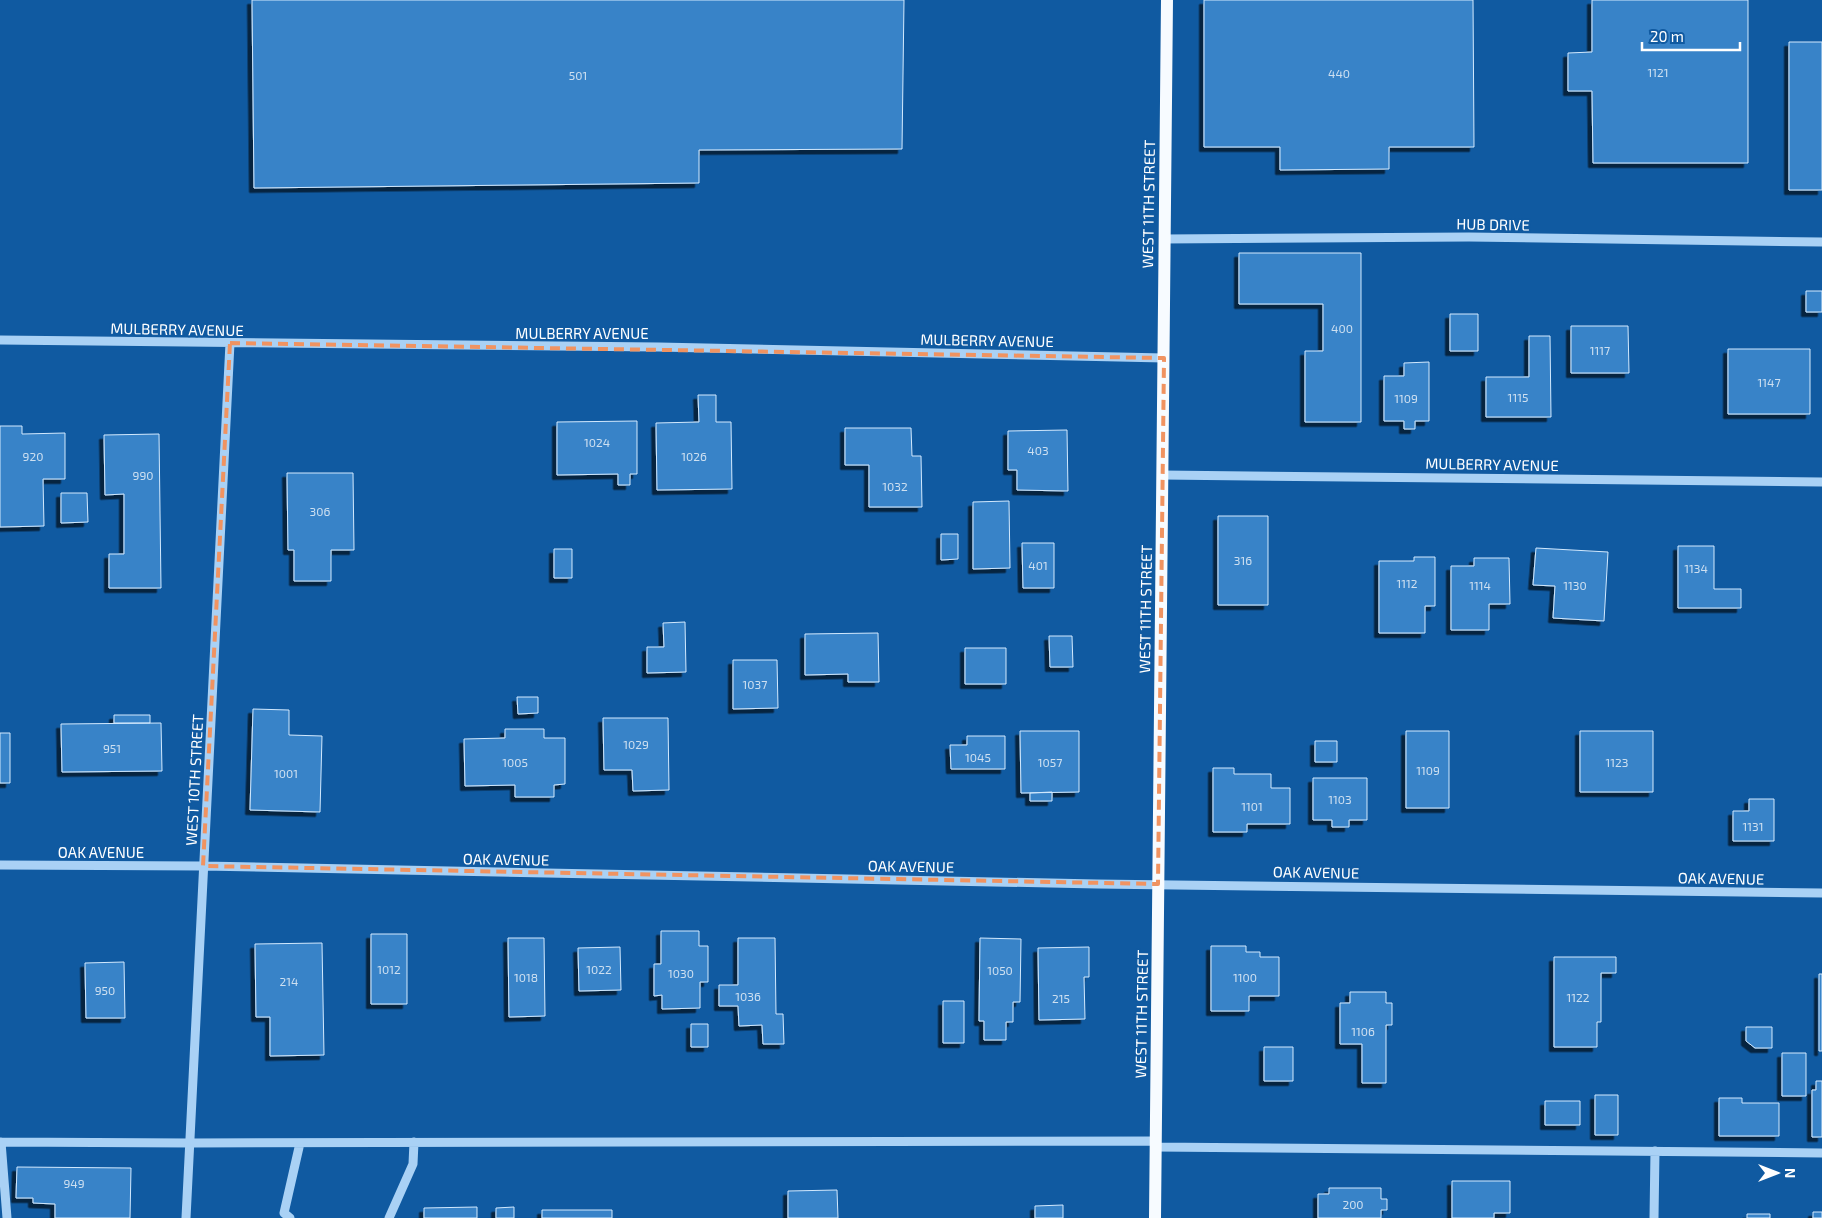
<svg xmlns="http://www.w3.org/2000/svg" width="1822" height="1218" font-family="'Exo 2',sans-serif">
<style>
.building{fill:#3983c8;stroke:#d2e9fe;filter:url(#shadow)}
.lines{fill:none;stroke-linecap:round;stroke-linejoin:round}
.minor{stroke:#a9d1f5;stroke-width:9}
.major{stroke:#f7fbff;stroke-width:12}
.marked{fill:none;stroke:#f09361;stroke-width:4;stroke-dasharray:10 6;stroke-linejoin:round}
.labels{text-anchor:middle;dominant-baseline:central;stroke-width:4;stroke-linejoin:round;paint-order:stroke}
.number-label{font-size:12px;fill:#cee0f1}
.street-label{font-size:15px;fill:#fff;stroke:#105aa1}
</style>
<defs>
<filter id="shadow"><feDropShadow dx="-4.5" dy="4.5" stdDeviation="0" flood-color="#0009"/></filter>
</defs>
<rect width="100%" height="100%" fill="#105aa1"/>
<!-- building -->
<path class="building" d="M252,0H904L902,149L699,150V183L254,188Z
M1204,0H1473L1474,147H1389V169L1280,170V147H1204Z
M1592,0H1748V163H1593L1592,91H1568V53L1592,52Z
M1789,42H1822V190H1789Z
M1239,253H1361V422H1305V351H1323V304H1239Z
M1806,291H1822V312H1806Z
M1450,314H1478V351H1450Z
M1571,326H1628L1629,373H1571Z
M1529,336H1550L1551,417H1486V377H1529Z
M1728,349H1810V414H1728Z
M1429,362V421H1415V429H1404V421H1384V376H1404V363Z
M698,395H716V422H731L732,489L657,490L656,423L699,422Z
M637,421V474H630V485H618V474L557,475V422Z
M0,426H22V434L65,433V479H43L44,526L0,527Z
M845,428H911L912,456H921L922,507H869V465H845Z
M1067,430L1068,491L1017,490V470H1008V431Z
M159,434L161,588H109V554H124V494L105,495L104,435Z
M287,473H353L354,550H331V581H294V550H288Z
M61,493H87L88,522L61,523Z
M1009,501L1010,568L973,569V502Z
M1218,516H1268V605H1218Z
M941,534H958V559L941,560Z
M1022,543H1054V588H1023Z
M1678,546H1714V589H1741V608H1678Z
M1536,548L1608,552L1604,621L1553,618L1555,586L1533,585Z
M554,549H572V578H554Z
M1414,557H1435V606H1425V633H1379V561H1414Z
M1474,558H1509L1510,604H1489V630H1451V566H1474Z
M685,622L686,672L647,673V647H664L663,623Z
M878,633L879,682H848V674L805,675V634Z
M1049,636H1072L1073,667H1050Z
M965,648H1006V684H965Z
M733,660H777L778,708L733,709Z
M517,697H538V713L518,714Z
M253,709L289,710V735L322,736L320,812L250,810Z
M114,715H150V723H114Z
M603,718H668L669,790L633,791L632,770H604Z
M161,723L162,771L62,772L61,724Z
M505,729H544V738H565V784L554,785V797H515V785L465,786L464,739L505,738Z
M1020,731H1079V792L1021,793Z
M1406,731H1449V808H1406Z
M1580,731H1653V792H1580Z
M0,733H10V783H0Z
M967,736H1005V769H951L950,745H967Z
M1315,741H1337V762H1315Z
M1213,768H1234V774H1271V788H1290V824H1247V832H1213Z
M1313,778H1367V820H1349V827H1332V820H1313Z
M1052,792V801H1030V793Z
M1749,799H1774V841H1733V811H1749Z
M661,931H699V946H708V982H700V1008L662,1009V995L654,996V964H661Z
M371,934H407V1004H371Z
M508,938H544L545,1016L509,1017Z
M738,938H775L776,1014H783L784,1044H763L762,1025L739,1026L738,1006H719V985H738Z
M980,938L1021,939L1020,1002H1013V1022H1006V1040H984V1021H979Z
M322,943L324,1055L270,1056V1017H256L255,944Z
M1211,946H1246V952H1260V957H1279V996H1249V1011H1211Z
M620,947L621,990L579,991L578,948Z
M1089,947V977H1084L1085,1019L1039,1020L1038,948Z
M1554,957H1616V973H1601V1022H1597V1047H1554Z
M124,962L125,1018H86L85,963Z
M1819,974H1822V1051H1819Z
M1350,992H1386V1003H1392V1025H1386V1083H1362V1044H1340V1003H1350Z
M943,1001H964V1043H943Z
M691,1024H708V1047H691Z
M1746,1027H1772V1048H1755L1746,1041Z
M1264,1047H1293V1081H1264Z
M1782,1053H1806V1096H1782Z
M1816,1081H1822V1137H1812V1090H1816Z
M1595,1095H1618V1135H1595Z
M1719,1098H1742V1103H1779V1136H1719Z
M1545,1101H1580V1125H1545Z
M17,1167L131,1168L130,1218H55V1204L33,1203V1198H16Z
M1452,1181H1510V1213H1494V1218H1452Z
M1329,1188H1381V1199H1387V1210H1381V1218H1318V1194H1329Z
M837,1190L838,1218H788V1191Z
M1063,1205V1218H1035V1206Z
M477,1207V1218H424V1208Z
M514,1207V1218H496V1208Z
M542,1210H612V1218H542Z
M1813,1212H1822V1218H1813Z
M1747,1214H1770V1218H1747Z"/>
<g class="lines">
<!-- minor -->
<path class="minor" d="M1164,239L1469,237L1822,242
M0,340L659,347L1164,358
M1162,475L1822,482
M0,865L203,866L1097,884L1822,893
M0,1142L190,1143L1155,1141
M1,1142L7,1218
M1155,1147L1822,1153
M186,1218L230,343
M290,1218L284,1213L300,1143
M389,1218L413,1164L414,1142
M1654,1218L1655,1151"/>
<!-- major -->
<path class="major" d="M1155,1218L1167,0"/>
</g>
<!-- marked area -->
<path class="marked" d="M230,343L1164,358L1158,884L203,866Z"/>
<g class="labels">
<!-- number labels -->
<g class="number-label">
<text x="1658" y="72">1121</text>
<text x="1339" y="73">440</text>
<text x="578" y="75">501</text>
<text x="1342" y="328">400</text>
<text x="1600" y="350">1117</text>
<text x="1769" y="382">1147</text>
<text x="1518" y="397">1115</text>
<text x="1406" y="398">1109</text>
<text x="597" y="442">1024</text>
<text x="1038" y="450">403</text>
<text x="33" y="456">920</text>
<text x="694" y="456">1026</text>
<text x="143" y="475">990</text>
<text x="895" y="486">1032</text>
<text x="320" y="511">306</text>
<text x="1243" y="560">316</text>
<text x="1038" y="565">401</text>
<text x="1696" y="568">1134</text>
<text x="1407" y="583">1112</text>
<text x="1480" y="585">1114</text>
<text x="1575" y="585">1130</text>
<text x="755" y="684">1037</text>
<text x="636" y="744">1029</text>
<text x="112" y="748">951</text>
<text x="978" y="757">1045</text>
<text x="515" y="762">1005</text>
<text x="1050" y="762">1057</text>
<text x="1617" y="762">1123</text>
<text x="1428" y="770">1109</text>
<text x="286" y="773">1001</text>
<text x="1340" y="799">1103</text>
<text x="1252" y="806">1101</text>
<text x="1753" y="826">1131</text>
<text x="389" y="969">1012</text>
<text x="599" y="969">1022</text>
<text x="1000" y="970">1050</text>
<text x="681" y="973">1030</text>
<text x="526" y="977">1018</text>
<text x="1245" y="977">1100</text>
<text x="289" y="981">214</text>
<text x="105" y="990">950</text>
<text x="748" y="996">1036</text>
<text x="1578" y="997">1122</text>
<text x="1061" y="998">215</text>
<text x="1363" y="1031">1106</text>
<text x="74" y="1183">949</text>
<text x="1353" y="1204">200</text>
</g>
<!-- street labels -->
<g class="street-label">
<text transform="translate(1148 204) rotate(-89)">WEST 11TH STREET</text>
<text transform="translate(1493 224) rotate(1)">HUB DRIVE</text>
<text transform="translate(177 329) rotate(1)">MULBERRY AVENUE</text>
<text x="582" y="333">MULBERRY AVENUE</text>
<text transform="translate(987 340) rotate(1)">MULBERRY AVENUE</text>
<text transform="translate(1492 464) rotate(1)">MULBERRY AVENUE</text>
<text transform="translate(1145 609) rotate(-89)">WEST 11TH STREET</text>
<text transform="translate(194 780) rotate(-87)">WEST 10TH STREET</text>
<text x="101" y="852">OAK AVENUE</text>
<text transform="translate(506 859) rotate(1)">OAK AVENUE</text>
<text transform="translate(911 866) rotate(1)">OAK AVENUE</text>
<text transform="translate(1316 872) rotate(1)">OAK AVENUE</text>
<text transform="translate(1721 878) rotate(1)">OAK AVENUE</text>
<text transform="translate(1141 1014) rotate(-89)">WEST 11TH STREET</text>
</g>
</g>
<!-- north arrow -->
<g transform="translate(1777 1173) rotate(90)" stroke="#105aa1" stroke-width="4" paint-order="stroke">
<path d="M0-4L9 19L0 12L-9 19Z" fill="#ffffff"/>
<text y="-8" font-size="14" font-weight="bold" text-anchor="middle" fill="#ffffff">N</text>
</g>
<!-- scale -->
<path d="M1642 42v8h98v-8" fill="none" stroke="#ffffff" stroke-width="2.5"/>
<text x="1650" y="42" font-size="15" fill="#ffffff" stroke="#105aa1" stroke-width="4" paint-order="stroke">20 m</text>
</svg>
